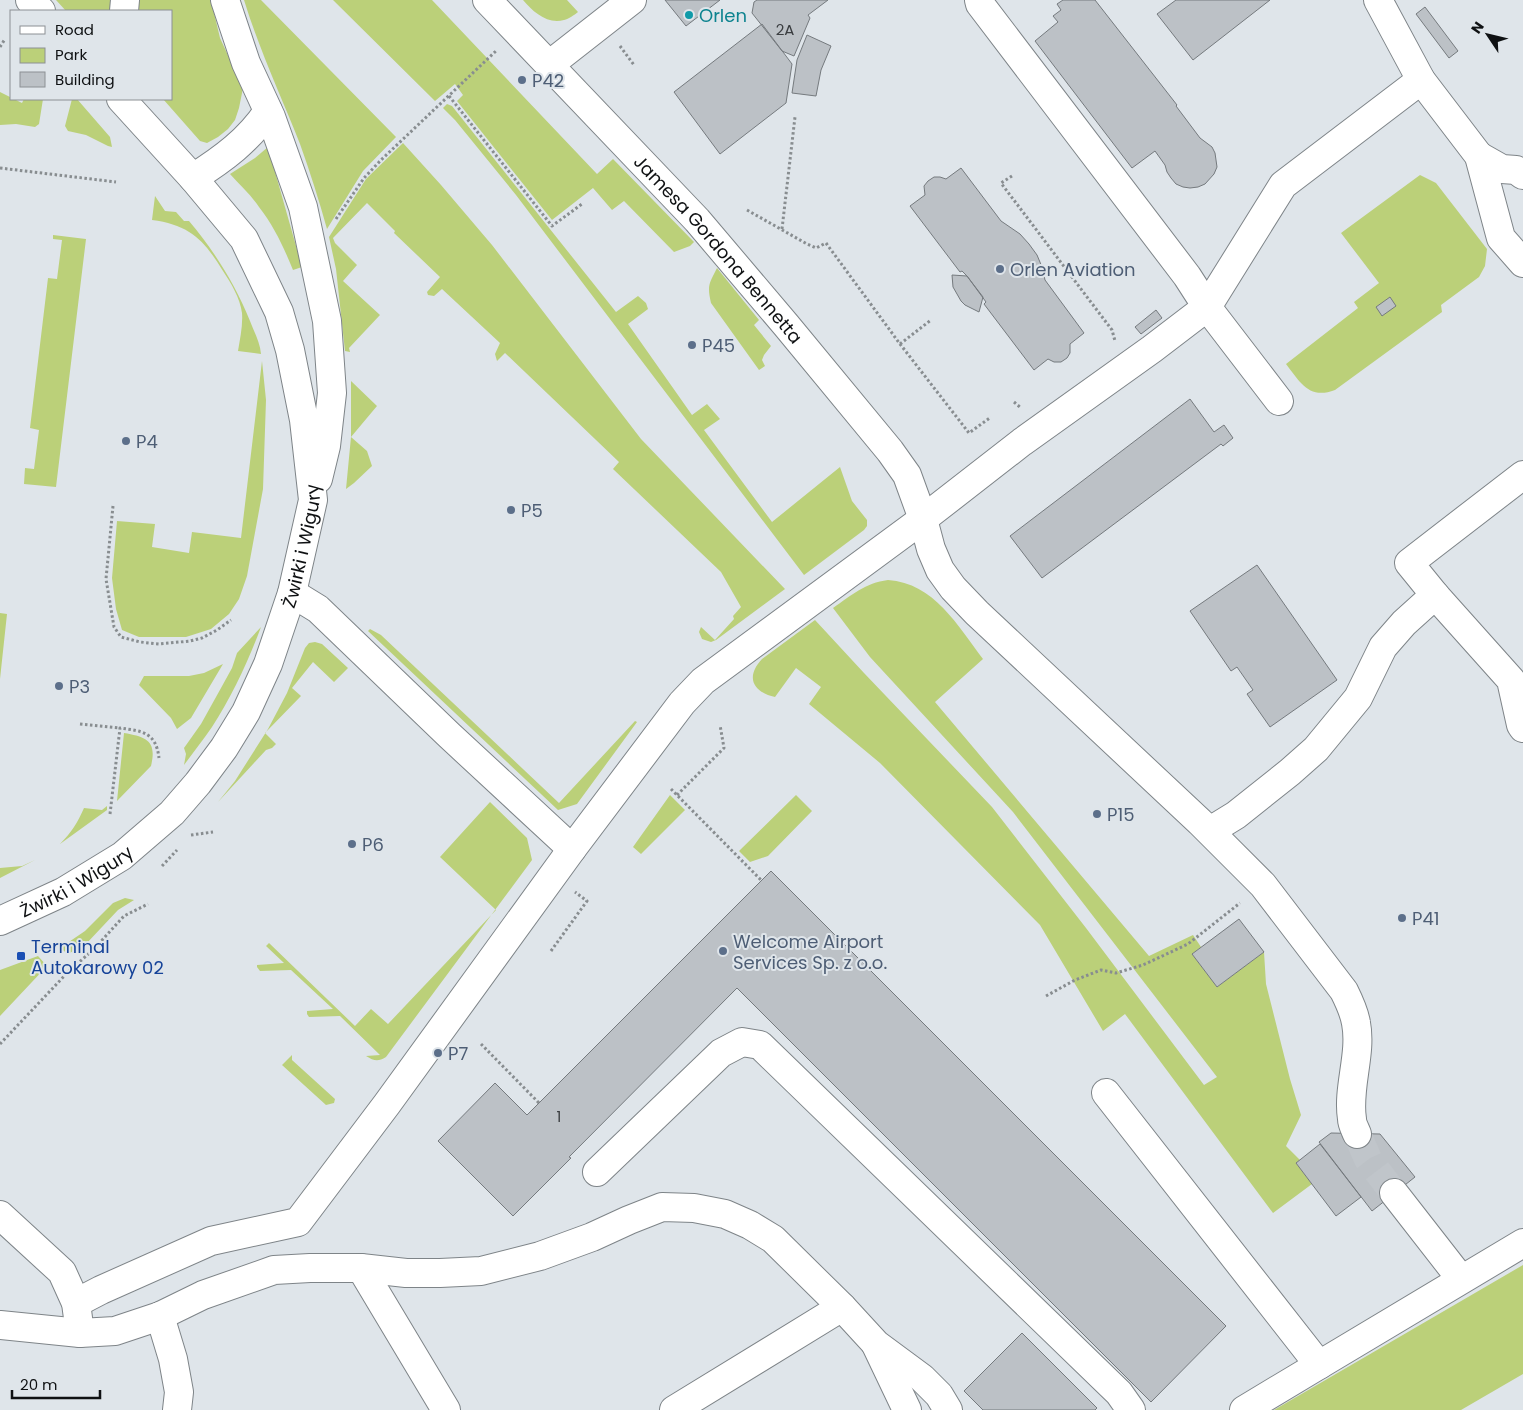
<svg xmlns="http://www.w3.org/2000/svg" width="1523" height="1410" font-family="Poppins,sans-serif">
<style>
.green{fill:#bbd079}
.building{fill:#bcc1c6;stroke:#757a7e}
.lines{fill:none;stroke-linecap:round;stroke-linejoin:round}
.minor-tunnel{stroke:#c0c5ca;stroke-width:28;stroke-dasharray:28 14;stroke-linecap:butt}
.minor-casing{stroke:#7e8488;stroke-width:30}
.path{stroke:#888d90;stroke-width:3;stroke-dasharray:2.5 2.5;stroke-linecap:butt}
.minor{stroke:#fff;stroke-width:28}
.culture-dot{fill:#0f9aa8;stroke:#dfe5ea;stroke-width:2}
.service-dot{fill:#5c6f8a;stroke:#dfe5ea;stroke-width:2}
.transit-dot{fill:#1a4fb4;stroke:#dfe5ea;stroke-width:2}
.labels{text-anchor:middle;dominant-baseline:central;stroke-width:4;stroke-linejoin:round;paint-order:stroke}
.number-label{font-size:15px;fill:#3a3d40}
.culture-label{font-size:18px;fill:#0d838f;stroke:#dfe5ea;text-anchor:start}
.service-label{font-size:18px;fill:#4e5e75;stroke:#dfe5ea;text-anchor:start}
.street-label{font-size:18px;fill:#0f1113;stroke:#dfe5ea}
.transit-label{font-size:18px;fill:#164399;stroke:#dfe5ea;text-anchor:start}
</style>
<rect width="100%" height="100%" fill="#dfe5ea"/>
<!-- green -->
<path class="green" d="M56,0H110V11H66Z
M137,0H211L220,38L243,88L239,108L235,120L228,129L218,137L207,143L200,141L163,99H171V11H136Z
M244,0H261L396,137L363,171L327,229C319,200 310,172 300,144C281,96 259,49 244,0Z
M333,0H432L597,174L613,159L694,242L690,246L674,252L624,201L612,210L593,188L552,220L457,101L463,95L455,84L435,101Z
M523,0H567L578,12C574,15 569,19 564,20C548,25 533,12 523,0Z
M0,92L22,103L24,99H43L39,124L35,127L16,124L0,125Z
M72,99H77L110,137L112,147L108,146L86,135L68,131L65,126Z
M447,104L452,106L616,312L638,296L646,303L648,309L628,324L692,415L707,404L720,419L704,430L772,522L840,467L852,501L867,520V526L864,530L804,575L516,195L455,120L443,108Z
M403,143L441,185L492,245L641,439L785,589L716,640L711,642L702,639L699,632L701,627L715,640L734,619L733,616L741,607L721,572L613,469L619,462L505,353L497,361L495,354L500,343L442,289L434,296L428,295L427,292L440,277L394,233L395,231L367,203L333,238L335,243L357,265L343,281L380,315L349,348L350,352L345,351L336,269L329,237L366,179Z
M268,147L302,267L293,270C284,248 274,226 259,207C251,195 240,185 230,174L255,158Z
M1420,175L1436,183L1487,249L1485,266L1479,277L1441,305L1442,312L1335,390C1309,400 1300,382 1286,364L1358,308L1354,302L1379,283L1341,233Z
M155,196L165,211L176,212L184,221H189C215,252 235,284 250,321C254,332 260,342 261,354L238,351C240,339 243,325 242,313C240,298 231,283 223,271C204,240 190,225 152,220Z
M53,235L86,239L56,487L24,484L25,468L34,469L39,430L30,428L48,278L57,279L62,240L53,239Z
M717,268L759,320L754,325L771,346L764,355L762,360L765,366L759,370L711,303C707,285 709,284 717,268Z
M262,361L266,400L263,489L247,576L239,599L229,614L211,629L186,637H139L122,630L116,609L112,578L117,521L155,524L152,547L189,553L192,532L241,538Z
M351,381L377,406L351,437L367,451L372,466L354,483L346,489L351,437Z
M888,580C934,583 958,626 983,659L935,702L1149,956L1193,935L1201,947L1192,954L1217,987L1264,952L1266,984L1290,1079L1301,1115L1286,1146L1300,1160L1296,1163L1312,1184L1273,1213L1125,1014L1103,1031L1040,925L880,763L809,704L821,687L796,668L775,697C753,692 745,677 762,659L815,620L864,673L992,807L1086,928L1204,1085L1217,1077L1013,812L870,657L833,608C852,595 865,583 888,580Z
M0,613L7,614L0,679Z
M261,627C248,662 232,696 212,727C203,740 193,753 184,765L186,754L184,748L201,724L221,688L232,668L237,653Z
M370,629L381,635L559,803L635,721L637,722L577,804L558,810L368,631Z
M315,642L322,644L348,668L334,682L313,662L292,688L301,696L265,733L276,744L272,748L266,750L218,802L235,781L268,729L287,693L305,648L309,643Z
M223,664L191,718L177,729L171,718L139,685L144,676H189L204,673Z
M124,733C147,737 157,741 151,766L117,801Z
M670,795L685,810L641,854L633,847Z
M796,795L812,811L768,856L750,862L739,851Z
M490,802L527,838L532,860L386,1057C378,1062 374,1061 366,1056L380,1055L340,1016L309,1017L307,1014V1011L333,1009L291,970L260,971L257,967V965L284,963L266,946L269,943L355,1026L371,1009L388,1024L496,910L440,857Z
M107,806V810L60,844C71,833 78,822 84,808L102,810Z
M35,860L0,878V868L22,866Z
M125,898L134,900L118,910L86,944L68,954L60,948L85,931L113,903Z
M38,956L47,966L0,1016V970Z
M292,1055V1060L335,1099L334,1103L326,1105L282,1065Z
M1523,1265V1374L1461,1410H1274Z"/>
<!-- building -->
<path class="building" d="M665,0H720L686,26Z
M757,0H828L808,15L810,18L794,56L782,51L752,13L754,2Z
M1063,0H1095L1177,105L1176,106L1200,138L1212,147L1215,153L1217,167L1214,174L1205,184L1198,187L1190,188L1183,187L1176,184L1171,178L1167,172L1165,165L1155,151L1132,168L1035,41L1058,22L1053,16L1061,10L1057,4Z
M1176,0H1270L1193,60L1157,14Z
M1425,7L1458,51L1449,58L1416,14Z
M762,24L792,64L786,103L720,154L674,92Z
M807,35L831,46L821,70L816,96L792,93L797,60Z
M961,168L1001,221L1020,234L1029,244L1037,255L1042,267L1045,280L1084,333L1070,344V353L1067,358L1061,362H1054L1048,359L1034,370L984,304L986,302L967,276L962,271L960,272L910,206L925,195L924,186L928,181L934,177H940L946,179Z
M952,275L967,276L983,297L979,312L965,305L961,301L953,287Z
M1390,297L1396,306L1382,316L1376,307Z
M1156,310L1162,318L1141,334L1135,327Z
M1190,399L1214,432L1224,425L1233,438L1223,446L1221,444L1042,578L1010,536Z
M1257,565L1337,680L1270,727L1247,694L1253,690L1237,667L1231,671L1190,611Z
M771,871L1226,1326L1151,1402L737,988L569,1157L571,1158L513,1216L438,1141L495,1083L527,1115Z
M1239,919L1264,952L1217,987L1192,954Z
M1331,1133L1380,1134L1415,1177L1372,1211L1319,1142Z
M1320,1144L1361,1197L1336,1216L1296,1163Z
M1022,1333L1097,1408L1095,1410H983L964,1391Z"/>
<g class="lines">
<!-- minor-tunnel -->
<path class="minor-tunnel" d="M1357,1134L1368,1159L1394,1193"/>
<!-- minor casing -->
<g class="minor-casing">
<g id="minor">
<path d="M30,0L41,11"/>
<path d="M225,0L246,63L271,117L303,207L327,321L332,393L326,446L318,479"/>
<path id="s1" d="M487,0L697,220L786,325L890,451L907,475L923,519L931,549L940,570L953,588L977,613L1200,822L1263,885L1344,991C1349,1001 1354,1011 1356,1023C1362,1054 1347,1088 1352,1119C1352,1124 1355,1129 1357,1134"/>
<path d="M979,0L980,4L1187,276L1207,307L1279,401"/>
<path d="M1378,0L1421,80L1479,156L1501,238L1523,263"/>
<path d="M124,11L125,0"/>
<path d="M549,65L632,0"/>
<path d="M1479,156L1502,169L1516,170L1523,175"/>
<path d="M193,178C223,159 249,140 268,111"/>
<path d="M1523,475L1409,563L1435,595L1511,680L1521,725L1523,728"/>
<path d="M292,593L318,609L449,735L572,849"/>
<path d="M1210,831L1236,815L1290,772L1316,749L1358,698L1383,647L1404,623L1435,595"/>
<path id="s2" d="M0,921L63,892L122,856L172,813L198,783L224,748L246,712L268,664L292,593L313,500L304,420L290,350L279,312L244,239L193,178L121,99"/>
<path d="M1106,1093L1319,1365L1523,1243"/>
<path d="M597,1172L721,1053L742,1042L760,1045L1119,1393L1131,1410"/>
<path d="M1394,1193L1461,1279"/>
<path d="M0,1215L62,1272L76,1303L80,1333L115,1331L160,1316L203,1295L274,1270L310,1268H361L406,1273H440L481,1271L540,1256L592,1237L629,1220L662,1207L694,1208L725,1214L750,1225L773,1239L842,1307L876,1344L922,1378L939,1395L948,1410"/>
<path d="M361,1268L446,1410"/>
<path d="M76,1303L101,1290L211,1241L298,1222L387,1104L572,849L682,703L703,681L923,519L1022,442L1152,349L1207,307L1283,185L1421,80"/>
<path d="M160,1316L173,1359L179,1392L177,1410"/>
<path d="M0,1325L80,1333"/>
<path d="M876,1345L907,1410"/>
<path d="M674,1410L842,1307"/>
<path d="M1244,1410L1319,1365"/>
</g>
</g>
<!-- path -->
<path class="path" d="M620,46L634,65
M0,47L5,39
M449,96L552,226L582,204
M0,168L116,182
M1012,176L1001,183L1112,330L1115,341
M747,210L807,244L816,248L826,243L900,344L969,433L991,417
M336,219L364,178L381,160L497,50
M782,229L795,117
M900,344L931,320
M1014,402L1021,408
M113,506L106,579L114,627L121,637L140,642L159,644L190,641L202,638L217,630L231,620
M80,724L120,728
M671,789L761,880
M677,795L724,748L720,725
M110,814L120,728C142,731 156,732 159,758
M191,835L213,832
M162,866L177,850
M551,951L587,901L575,892
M1046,996L1075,980L1101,970L1116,973L1143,965L1188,944L1240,903
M0,1044L69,971L93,950L124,916L148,904
M481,1044L539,1103"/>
<!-- minor -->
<use href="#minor" class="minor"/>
</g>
<!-- markers -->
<circle class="culture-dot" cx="689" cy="15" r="5"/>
<g class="service-dot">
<circle cx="522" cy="80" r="5"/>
<circle cx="1000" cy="269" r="5"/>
<circle cx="692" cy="345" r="5"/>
<circle cx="126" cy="441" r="5"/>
<circle cx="511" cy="510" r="5"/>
<circle cx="59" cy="686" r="5"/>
<circle cx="1097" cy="814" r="5"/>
<circle cx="352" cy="844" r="5"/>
<circle cx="1402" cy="918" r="5"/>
<circle cx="723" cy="951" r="5"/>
<circle cx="438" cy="1053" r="5"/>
</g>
<rect class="transit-dot" x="16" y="951" width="10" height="10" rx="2.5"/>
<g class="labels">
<!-- number labels -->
<g class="number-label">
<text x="785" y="29">2A</text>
<text x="559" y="1116">1</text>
</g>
<!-- culture labels -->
<g class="culture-label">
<text x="699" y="15">Orlen</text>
</g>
<!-- service labels -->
<g class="service-label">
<text x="532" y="80">P42</text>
<text x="1010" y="269">Orlen Aviation</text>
<text x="702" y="345">P45</text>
<text x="136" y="441">P4</text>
<text x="521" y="510">P5</text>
<text x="69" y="686">P3</text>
<text x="1107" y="814">P15</text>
<text x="362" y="844">P6</text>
<text x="1412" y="918">P41</text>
<text x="733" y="941">Welcome Airport<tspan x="733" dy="21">Services Sp. z o.o.</tspan></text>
<text x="448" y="1053">P7</text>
</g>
<!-- street labels -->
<g class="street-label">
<text stroke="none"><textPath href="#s1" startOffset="340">Jamesa Gordona Bennetta</textPath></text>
<text stroke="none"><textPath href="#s2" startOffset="506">Żwirki i Wigury</textPath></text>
<text stroke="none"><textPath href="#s2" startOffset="86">Żwirki i Wigury</textPath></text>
</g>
<!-- transit labels -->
<g class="transit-label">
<text x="31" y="946">Terminal<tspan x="31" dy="21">Autokarowy 02</tspan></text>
</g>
</g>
<!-- legend -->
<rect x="10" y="10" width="162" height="90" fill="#dfe5ea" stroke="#8c9094"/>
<rect x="20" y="26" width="25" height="8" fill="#ffffff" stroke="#8c9094"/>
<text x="55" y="35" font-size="15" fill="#0f1113">Road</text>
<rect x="20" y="48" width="25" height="15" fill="#bbd079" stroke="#8c9094"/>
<text x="55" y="60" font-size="15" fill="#0f1113">Park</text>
<rect x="20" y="72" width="25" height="15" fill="#bcc1c6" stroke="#8c9094"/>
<text x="55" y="85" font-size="15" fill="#0f1113">Building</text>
<!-- north arrow -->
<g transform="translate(1488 35) rotate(305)" stroke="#dfe5ea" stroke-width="4" paint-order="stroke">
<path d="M0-4L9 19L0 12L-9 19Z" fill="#0f1113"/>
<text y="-8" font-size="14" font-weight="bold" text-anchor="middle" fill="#0f1113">N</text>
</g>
<!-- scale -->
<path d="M12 1390v8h88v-8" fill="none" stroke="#0f1113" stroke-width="2.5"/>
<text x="20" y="1390" font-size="15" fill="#0f1113" stroke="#dfe5ea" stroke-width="4" paint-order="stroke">20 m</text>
</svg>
